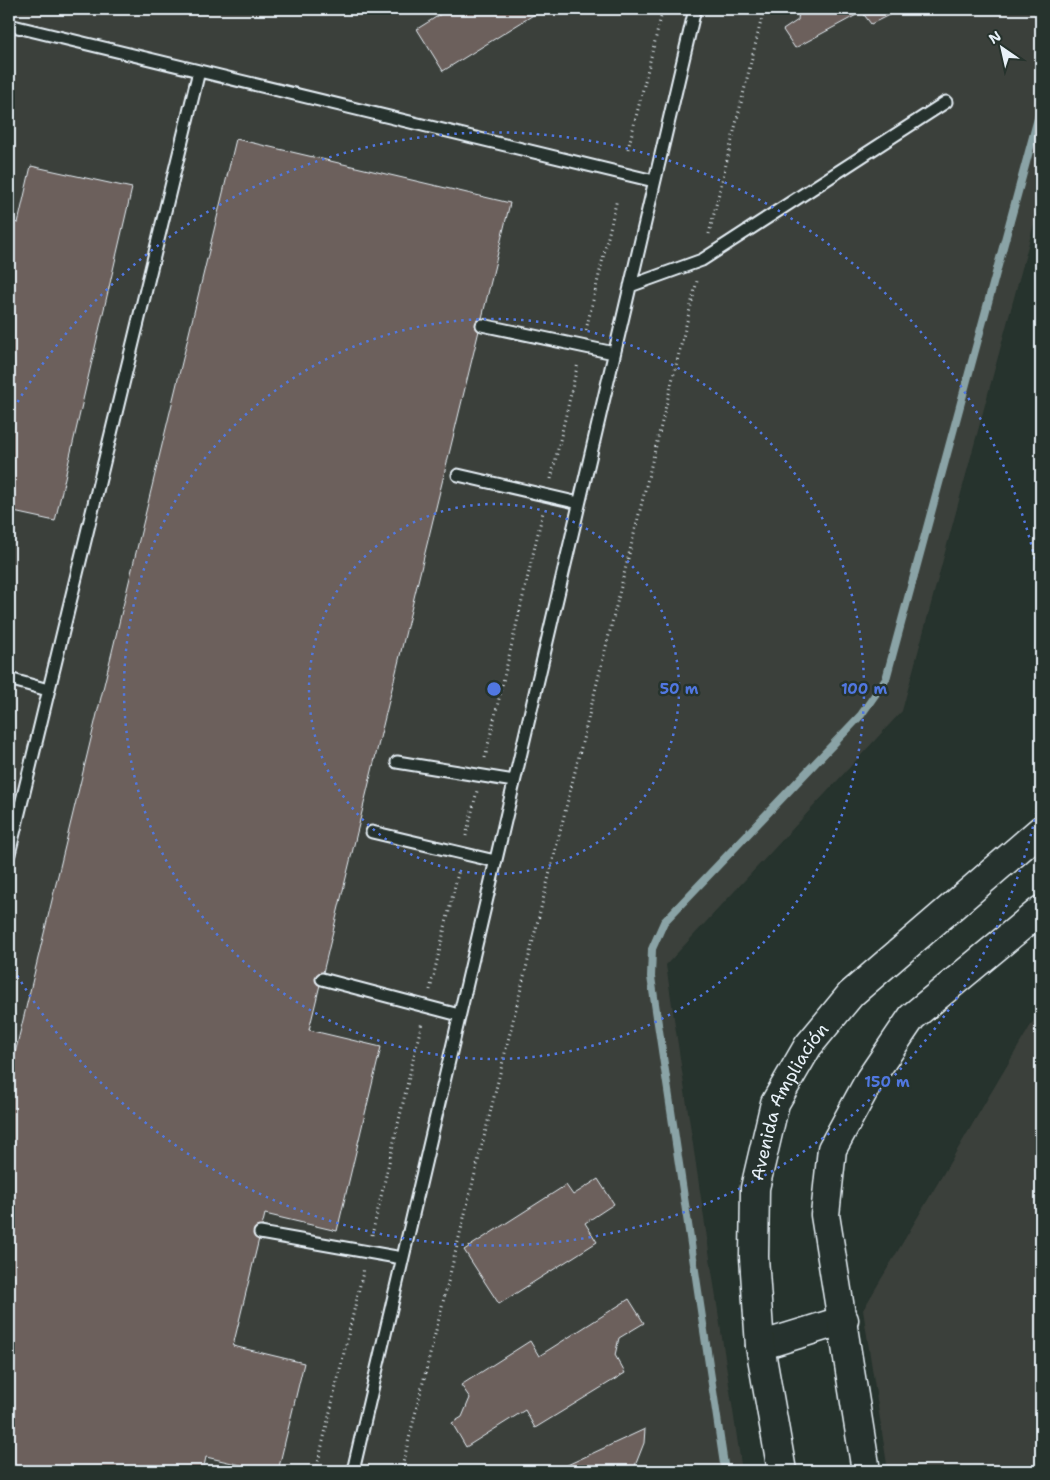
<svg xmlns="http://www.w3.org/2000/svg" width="1050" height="1480" font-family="'Shantell Sans',sans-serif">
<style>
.built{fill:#3b403b}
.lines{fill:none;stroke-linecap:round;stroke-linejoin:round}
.stream{stroke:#8aa3a6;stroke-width:8}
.building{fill:#6c605b;stroke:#e8f1f8}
.lane-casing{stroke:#e8f1f8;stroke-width:15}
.secondary-casing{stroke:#e8f1f8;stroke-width:31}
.path{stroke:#e8f1f8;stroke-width:3;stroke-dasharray:1 4;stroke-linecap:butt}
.lane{stroke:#26332d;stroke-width:11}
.secondary{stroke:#26332d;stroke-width:28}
.ring{fill:none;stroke:#5077e0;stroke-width:2.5;stroke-dasharray:2.5 5}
.labels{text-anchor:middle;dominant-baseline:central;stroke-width:5;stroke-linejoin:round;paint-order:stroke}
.street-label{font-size:18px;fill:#e8f1f8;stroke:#26332d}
.centre{fill:#5077e0;stroke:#26332d;stroke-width:2.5}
.ring-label{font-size:15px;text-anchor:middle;font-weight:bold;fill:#5077e0;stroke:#26332d;stroke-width:5;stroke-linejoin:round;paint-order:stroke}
</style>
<rect width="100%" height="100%" fill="#26332d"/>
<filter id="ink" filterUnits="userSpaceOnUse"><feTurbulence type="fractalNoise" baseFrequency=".02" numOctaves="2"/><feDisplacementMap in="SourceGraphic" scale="10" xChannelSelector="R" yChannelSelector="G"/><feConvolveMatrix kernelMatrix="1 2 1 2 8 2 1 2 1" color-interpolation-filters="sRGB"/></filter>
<g filter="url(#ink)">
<!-- built -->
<path class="built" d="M9,9H1041V198L902,711L666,965L742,1471H9Z
M1041,1008V1471H888L863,1310Z"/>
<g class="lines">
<!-- stream -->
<path class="stream" d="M725,1471L651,977L652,949L664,922L861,715L886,679L1041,107"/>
</g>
<!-- building -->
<path class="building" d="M449,9H543L443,71L417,29Z
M799,9H901L871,24L862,12L795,48L783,30L798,20Z
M236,139L510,203L309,1030L381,1047L337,1231L265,1214L233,1346L304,1363L278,1471H267L206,1457L203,1471H9V1078Z
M31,166L132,188L55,521L9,511V221L18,223Z
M598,1179L614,1204L585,1223L597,1242L499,1304L464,1250L566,1185L573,1195Z
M629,1299L644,1323L619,1338L615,1355L625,1373L535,1428L525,1410L466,1447L452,1423L462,1417L470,1398L461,1385L530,1341L539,1356Z
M645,1429L644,1443L633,1471H563V1467Z"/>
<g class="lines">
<!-- lane casing -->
<g class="lane-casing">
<path id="lane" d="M9,25L654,181
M630,286L702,260L946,102
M482,325L614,353
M458,475L579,503
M9,679L48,690
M397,762L514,781
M372,832L495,861
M9,854L199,71
M322,979L459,1015
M260,1233L402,1258
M353,1471L695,9"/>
</g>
<!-- secondary casing -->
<g class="secondary-casing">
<g id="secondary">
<path d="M760,1346L844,1320"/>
<path id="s1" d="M782,1471L760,1346L754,1257L755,1188L775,1103L808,1046L851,994L1041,830"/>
<path d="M866,1471L825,1215L832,1149L870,1079L912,1017L1041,910"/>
</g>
</g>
<!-- path -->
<path class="path" d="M628,149L663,9
M709,234L764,9
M586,330L617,199
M551,479L578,363
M485,758L543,512
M466,836L477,791
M430,990L459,869
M372,1235L422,1022
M316,1471L364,1268
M401,1471L697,281"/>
<!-- lane -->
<use href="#lane" class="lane"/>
<!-- secondary -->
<use href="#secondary" class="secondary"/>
</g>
</g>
<!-- distance rings -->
<g class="ring">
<circle cx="494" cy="689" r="185"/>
<circle cx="494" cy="689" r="370"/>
<path d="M1041 790A556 556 0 0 1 10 963M10 415A556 556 0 0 1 1041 588"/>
</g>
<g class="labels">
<!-- street labels -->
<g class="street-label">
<text stroke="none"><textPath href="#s1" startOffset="379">Avenida Ampliación</textPath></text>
</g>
</g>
<circle cx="494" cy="689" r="8" class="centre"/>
<g class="ring-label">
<text x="679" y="694">50 m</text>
<text x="864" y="694">100 m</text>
<text x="887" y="1087">150 m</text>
</g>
<!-- margin -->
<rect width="1050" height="1480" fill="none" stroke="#26332d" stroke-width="30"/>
<rect x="15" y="15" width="1020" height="1450" fill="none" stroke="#e8f1f8" stroke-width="2" filter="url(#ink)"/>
<!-- north arrow -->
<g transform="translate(1002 48) rotate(326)" stroke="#26332d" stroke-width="4" paint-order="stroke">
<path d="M0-4L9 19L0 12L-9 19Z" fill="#e8f1f8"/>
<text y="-8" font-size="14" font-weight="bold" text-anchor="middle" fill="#e8f1f8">N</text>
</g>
</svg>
